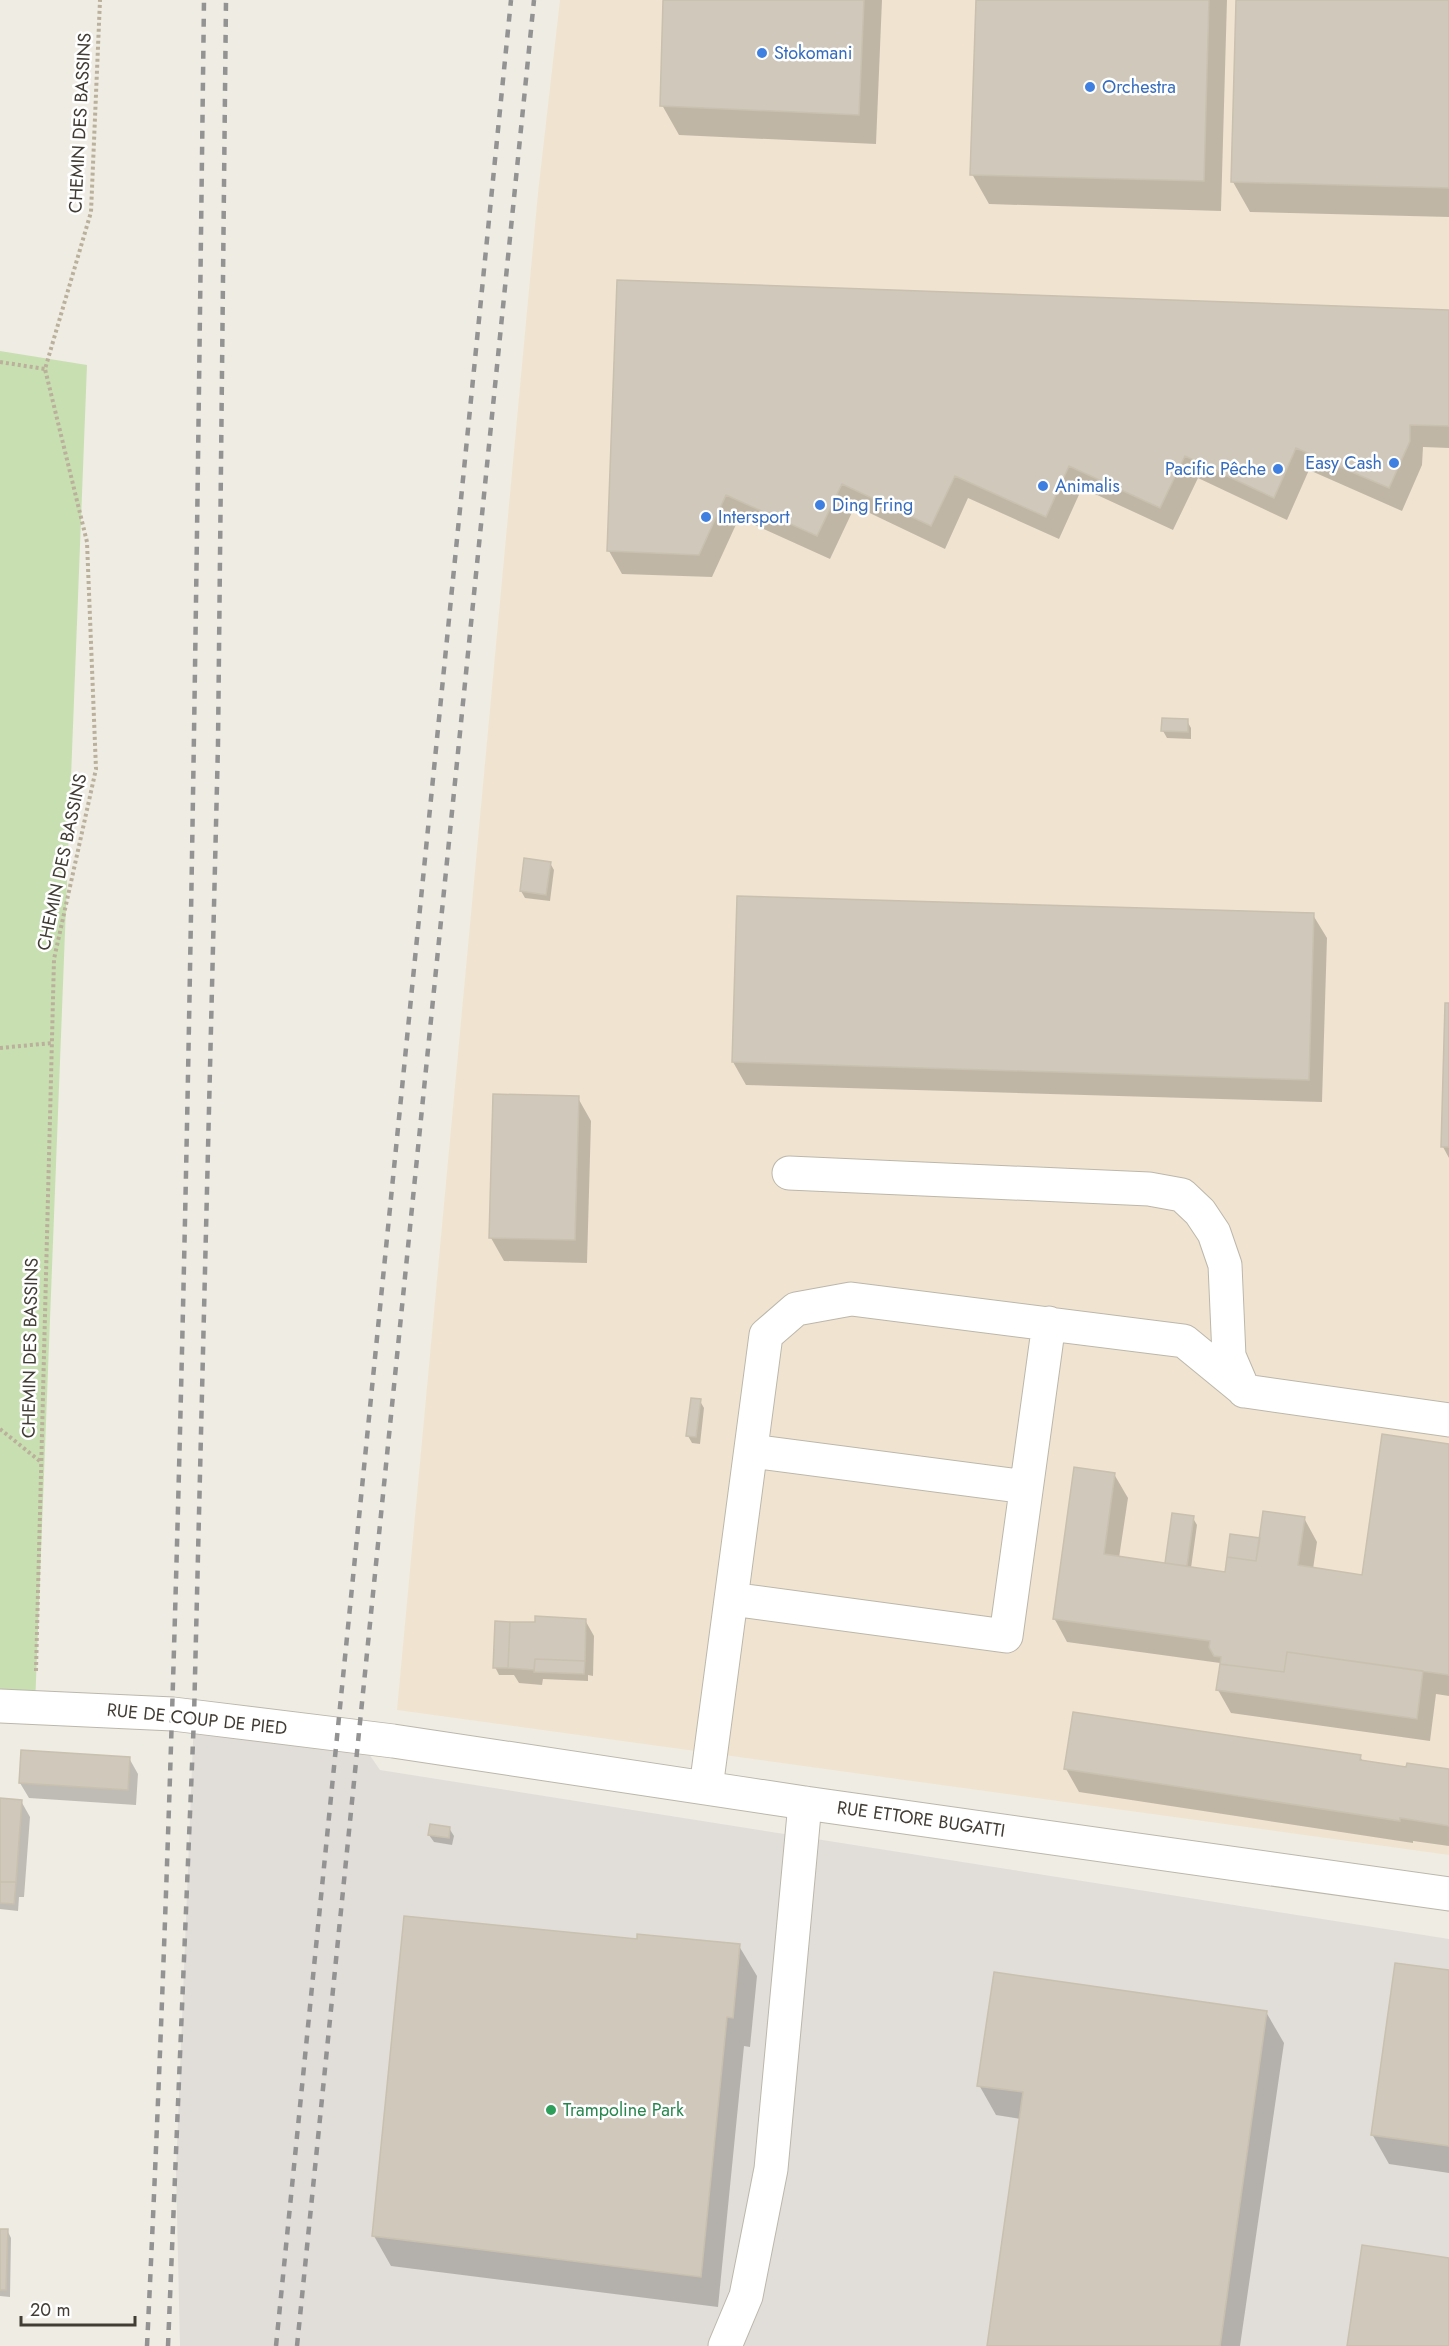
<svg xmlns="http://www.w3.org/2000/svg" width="1449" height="2346" font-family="Jost,sans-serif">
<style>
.commercial{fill:#f0e4d0}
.industrial{fill:#e1ded9}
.green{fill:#c8dfb1}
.shadow{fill:#0003}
.building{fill:#cfc8bb;stroke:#c9c0af;stroke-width:1.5}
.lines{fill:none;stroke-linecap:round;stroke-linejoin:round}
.minor-casing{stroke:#bcb7ab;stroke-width:35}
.path{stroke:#bab09b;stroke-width:4;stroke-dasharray:3 3;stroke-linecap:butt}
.minor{stroke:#fff;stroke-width:33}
.rail{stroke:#939393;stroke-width:4.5;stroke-dasharray:8 8;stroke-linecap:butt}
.shop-dot{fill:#3f7fe0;stroke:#fff;stroke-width:2}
.leisure-dot{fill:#2e9e5b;stroke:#fff;stroke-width:2}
.labels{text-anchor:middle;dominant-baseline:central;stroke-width:5;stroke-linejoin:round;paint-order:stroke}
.shop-label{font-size:18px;fill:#366cbe;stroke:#fff;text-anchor:start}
.street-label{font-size:18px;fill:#413c34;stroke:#fff}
.leisure-label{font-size:18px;fill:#27864d;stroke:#fff;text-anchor:start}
</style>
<rect width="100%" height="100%" fill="#efece4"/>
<!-- commercial -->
<path class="commercial" d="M560,0H1449V1855L397,1710L538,193Z"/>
<!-- industrial -->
<path class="industrial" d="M194,1717L358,1738L380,1770L1449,1939V2346H180L176,2171Z"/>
<!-- green -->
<path class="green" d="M0,351L87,365L35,1706H0Z"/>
<!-- shadow -->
<path class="shadow" d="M665,0H882L876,144L679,135L662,105Z
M977,0H1227L1221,211L989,204L972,174Z
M1238,0H1449V217L1250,212L1233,182Z
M618,282L1449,311V448L1423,447L1422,465L1402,511L1309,470L1287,520L1198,478L1173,530L1082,488L1059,539L968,498L945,549L855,506L830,559L739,518L712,577L622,574L609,551Z
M1187,721L1191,728V739L1167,738L1163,731Z
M550,863L554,870L550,901L525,898L521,891Z
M1313,915L1327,938L1322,1102L746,1085L733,1062Z
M1449,1004V1158L1443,1147Z
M578,1098L591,1121L587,1263L504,1261L491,1238Z
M700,1401L704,1408L700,1444L692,1443L688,1436Z
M1449,1445V1696L1436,1694L1430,1741L1231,1713L1218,1690L1221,1666L1220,1663L1067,1642L1054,1618L1114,1474L1128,1498L1119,1558L1166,1564L1173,1515L1193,1518L1197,1525L1191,1568L1226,1573L1261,1540L1304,1518L1317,1542L1313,1569L1363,1576Z
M585,1620L594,1636L593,1676L588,1675V1681L543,1679L542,1685L519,1683L514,1675H499L495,1667Z
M1360,1756L1363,1762L1407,1769L1449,1771V1846L1413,1841V1843L1079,1792L1066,1769Z
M129,1758L138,1774L136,1805L29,1798L20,1783Z
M0,1799L21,1801L30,1817L24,1897H19L18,1911L0,1909Z
M449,1828L454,1836L452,1845L434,1842L429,1835Z
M638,1941L739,1946L757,1976L750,2047L744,2046L718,2307L391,2266L374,2236Z
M1449,1972V2173L1389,2164L1372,2134Z
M1266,2012L1284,2043L1240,2346H988L1021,2119L996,2115L979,2085Z
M0,2230H7L11,2238L10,2297L0,2296Z"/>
<!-- building -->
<path class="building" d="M663,0H864L859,115L660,106Z
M976,0H1209L1204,181L970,175Z
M1236,0H1449V188L1231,182Z
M617,280L1449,310V426L1410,425V441L1389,488L1296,448L1274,498L1185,456L1160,508L1069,466L1046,517L955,476L931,526L842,484L817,536L726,495L699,555L607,551Z
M1162,718L1188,719V732L1161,731Z
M524,858L551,862L546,895L520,891Z
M737,896L1314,913L1309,1080L732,1062Z
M1445,1003H1449V1147H1441Z
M493,1094L579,1096L575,1240L489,1238Z
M691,1398L701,1399L696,1437L686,1436Z
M1382,1434L1449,1444V1675L1287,1652L1284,1672L1220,1664L1221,1657L1214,1656L1209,1647L1210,1641L1053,1619L1074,1467L1115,1473L1104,1554L1225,1572L1227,1557L1256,1561L1263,1511L1305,1517L1298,1565L1362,1575Z
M1172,1513L1194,1516L1187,1566L1165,1563Z
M1230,1534L1260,1538L1256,1561L1227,1557Z
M535,1616L586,1619L585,1661L535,1659L534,1670L508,1668L510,1622H535Z
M495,1621L510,1622L508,1668H493Z
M1287,1652L1423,1671L1417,1719L1216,1690L1220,1664L1284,1672Z
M535,1659L585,1661L584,1674L534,1672Z
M1073,1712L1361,1755L1360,1760L1406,1767L1407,1763L1449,1769V1826L1400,1818V1821L1064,1769Z
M21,1750L130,1757L128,1790L19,1783Z
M0,1798L22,1800L16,1882H0Z
M430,1824L450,1827L449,1838L428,1835Z
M0,1882H16L14,1904L0,1903Z
M404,1916L637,1939V1934L740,1944L733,2018L727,2017L701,2277L372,2236Z
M1395,1963L1449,1970V2146L1371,2135Z
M994,1972L1267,2011L1220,2346H987L1023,2092L977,2086Z
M0,2229H8L6,2290H0Z
M1362,2245L1449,2258V2346H1347Z"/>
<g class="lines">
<!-- minor casing -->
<g class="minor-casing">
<path id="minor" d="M789,1173L1149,1189L1182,1195L1200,1212L1214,1233L1225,1265L1229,1356L1244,1391
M751,1451L1026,1487
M731,1599L1006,1636L1049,1323
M0,1706L173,1714L393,1741L805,1803L1449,1894
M706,1788L766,1335L796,1309L851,1299L1184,1341L1245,1391L1449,1420
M725,2346L746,2296L771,2169L805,1803"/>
</g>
<!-- path -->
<path class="path" d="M0,362L45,369
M0,1048L52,1043
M0,1429L41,1462
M36,1671L54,959L96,769L87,542L45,369L91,212L100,0"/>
<!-- minor -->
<use href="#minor" class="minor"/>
<!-- rail -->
<path class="rail" d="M147,2346C185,1565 194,782 204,0
M168,2346L194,1717L218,744L226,0
M276,2346L511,0
M297,2346L534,0"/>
</g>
<!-- markers -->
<g class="shop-dot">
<circle cx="762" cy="53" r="6"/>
<circle cx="1090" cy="87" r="6"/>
<circle cx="1394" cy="463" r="6"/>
<circle cx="1278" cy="469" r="6"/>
<circle cx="1043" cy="486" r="6"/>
<circle cx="820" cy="505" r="6"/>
<circle cx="706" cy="517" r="6"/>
</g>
<circle class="leisure-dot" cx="551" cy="2110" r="6"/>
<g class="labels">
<!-- shop labels -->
<g class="shop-label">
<text x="774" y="53">Stokomani</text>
<text x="1102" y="87">Orchestra</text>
<text x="1382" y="463" text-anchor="end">Easy Cash</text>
<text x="1266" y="469" text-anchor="end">Pacific Pêche</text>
<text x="1055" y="486">Animalis</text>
<text x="832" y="505">Ding Fring</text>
<text x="718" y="517">Intersport</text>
</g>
<!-- street labels -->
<g class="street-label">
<text transform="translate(80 123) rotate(-87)">CHEMIN DES BASSINS</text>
<text transform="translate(62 862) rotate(-78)">CHEMIN DES BASSINS</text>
<text transform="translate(30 1348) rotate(-89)">CHEMIN DES BASSINS</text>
<text transform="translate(197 1719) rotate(6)">RUE DE COUP DE PIED</text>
<text transform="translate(921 1819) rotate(8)">RUE ETTORE BUGATTI</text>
</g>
<!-- leisure labels -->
<g class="leisure-label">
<text x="563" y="2110">Trampoline Park</text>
</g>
</g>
<!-- scale -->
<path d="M21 2316v9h114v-9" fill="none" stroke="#413c34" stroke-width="3"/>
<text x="30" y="2316" font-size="18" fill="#413c34" stroke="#ffffff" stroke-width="4.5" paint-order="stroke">20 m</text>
</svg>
